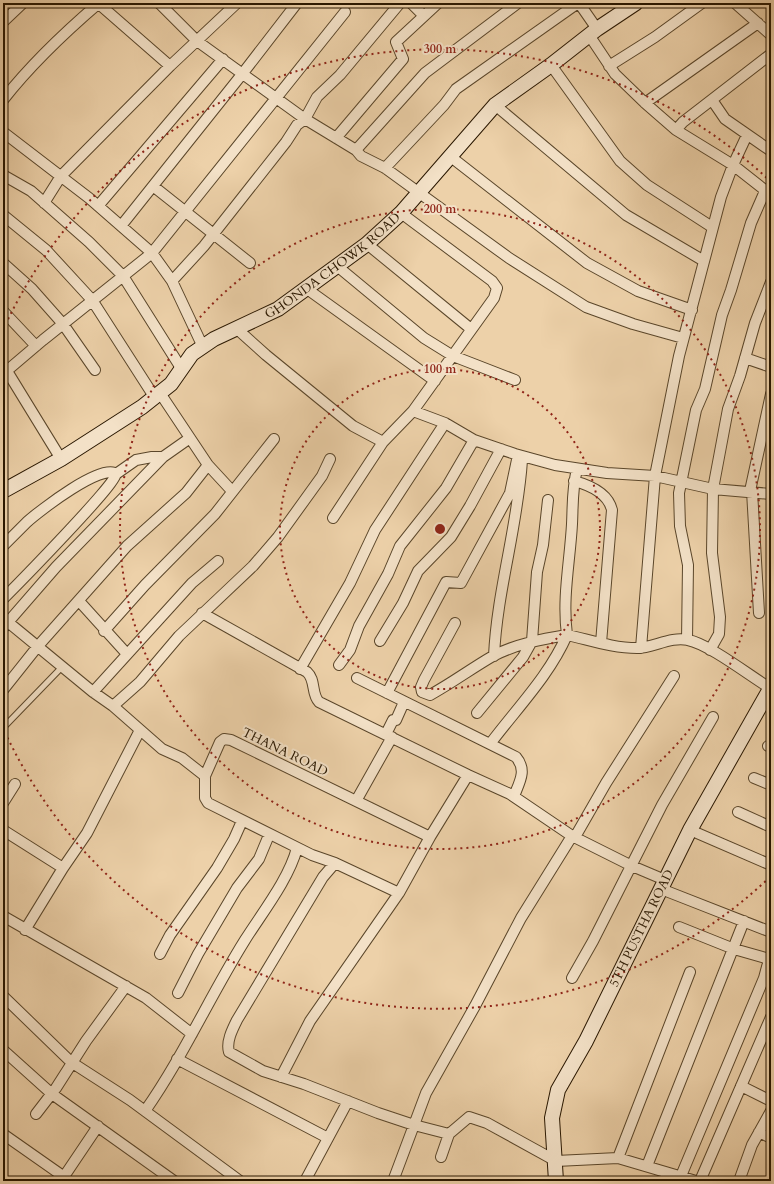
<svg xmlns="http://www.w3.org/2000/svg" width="774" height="1184" font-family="Cardo,serif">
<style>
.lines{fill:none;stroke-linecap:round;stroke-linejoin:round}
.lane-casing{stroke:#5a462a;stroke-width:7}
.street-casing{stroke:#5a462a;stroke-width:12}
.secondary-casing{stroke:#291700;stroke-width:16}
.lane{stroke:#f3e1c7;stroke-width:5}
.street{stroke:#f3e1c7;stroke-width:10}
.secondary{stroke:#f3e1c7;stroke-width:14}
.ring{fill:none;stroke:#8f2418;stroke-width:2;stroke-dasharray:2 4}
.labels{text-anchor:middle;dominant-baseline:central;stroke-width:4;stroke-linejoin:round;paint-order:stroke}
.street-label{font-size:13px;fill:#291700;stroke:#f3e1c7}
.centre{fill:#8f2418;stroke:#f3e1c7;stroke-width:2}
.ring-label{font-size:12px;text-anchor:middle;font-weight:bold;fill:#8f2418;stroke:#f3e1c7;stroke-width:4;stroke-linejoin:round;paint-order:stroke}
</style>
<rect width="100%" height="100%" fill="#edd1a9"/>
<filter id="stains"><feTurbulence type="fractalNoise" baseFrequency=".005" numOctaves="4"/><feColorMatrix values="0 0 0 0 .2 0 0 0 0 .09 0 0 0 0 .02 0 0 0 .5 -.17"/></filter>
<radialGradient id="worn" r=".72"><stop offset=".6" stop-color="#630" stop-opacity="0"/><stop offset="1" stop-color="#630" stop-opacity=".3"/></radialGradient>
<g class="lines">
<!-- lane casing -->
<g class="lane-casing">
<path id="lane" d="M3,728L62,667"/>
</g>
<!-- street casing -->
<g class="street-casing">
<path id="street" d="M159,3L197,41L305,119L356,150L361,156L385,168L509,258L586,307L633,324L683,338
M411,3L424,16
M579,3L597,29
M735,3L771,35
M99,4L170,66
M3,22L23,3
M758,23L645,103L676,130L733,165L771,195
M589,35L615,74L645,103
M551,65L620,161L647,185L712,227
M609,66L655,37L702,3
M3,100C32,63 64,33 99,3
M712,100L725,119L771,151
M495,105L626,215L704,261
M676,130L683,122L771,54
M3,132L89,198L152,253L172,281L203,347
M336,138L403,59L396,42L438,3
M356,150L425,73L518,3
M451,157L587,263L638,291L692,310
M385,168L444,105L456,89L578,3
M3,175L31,191L89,242L123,276L181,368
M153,186L250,263
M44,203L61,176L170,66L237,3
M98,206L223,59
M3,215L46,250L92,300L155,398
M121,226L243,73L297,3
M367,244L471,329
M3,263L32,289L63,324L95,370
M337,266L424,338L453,356L515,380
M172,281L204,246L286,142L297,125L305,119L317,97L340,75L400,3
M307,289L435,381
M3,311L36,346
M236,328L266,355L353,426L383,442
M745,358L771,367
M7,371L61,459
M3,374L43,340L152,253L345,12
M160,393L208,465L232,491
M413,411L445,423L474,440L515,454L555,465L607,473L655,476L713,489L771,494
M116,474L136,460L152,457H163L190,438
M574,481C589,485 608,493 612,510L601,643
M750,491L771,394
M752,491L759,613
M333,518L383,442L413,411L494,298L497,288L492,281L401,213
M3,546C11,538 19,530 27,522C39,511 103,462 116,474C117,483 17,585 3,599
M79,601L127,654
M202,613L307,672C316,680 311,694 319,702L468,775L510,794L572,836L632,866L665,880
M3,618L93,692L113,706L162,749L182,758L205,776
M455,623L424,680L421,687L422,692L430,695C452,683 472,668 493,656C516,644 542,639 567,635C562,598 570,561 572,524C573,503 572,489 577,469
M3,628L56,567L163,457
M104,631L145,585L215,514L274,439
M687,640L688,565L680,526L679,493L696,410L705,389L722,315L731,290L751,223L765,191
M380,641L403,603L418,571L451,537L470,506L501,449
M641,648L655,476L679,356L721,197L733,165L747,135
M710,650L719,634L720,617L712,553L713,489L728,409L740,376L755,323L771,282
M494,656C497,590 518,526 522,460
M339,665L350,650L359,626L388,574L400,546L446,488L474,440
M300,669L350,583L375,530L445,423
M357,678L516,757C527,770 520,781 514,796
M3,690L38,646L127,546L186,493L208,465
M93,692L192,583L218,561
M387,693L446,582L461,583L510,493L518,455
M113,706L140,682L179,636L253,566L278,537L304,501L322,476L330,459
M477,713L523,657L532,641L537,572L543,545L548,500
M386,734L393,720H396L404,702
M490,744C517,708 549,676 567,635C590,640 613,648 637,648C653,648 671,636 688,640C709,644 750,676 770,688
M768,746L771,747
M205,776L220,742L224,739L231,740L430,837
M205,776V798L208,803L312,855L335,863L399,893
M754,778L771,785
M356,801L392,737
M3,803L15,784
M738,812L771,827
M3,830L63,868
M690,830L771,865
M575,837L606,783L674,676
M335,863L323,877L237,1020C232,1030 226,1042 229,1052L263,1071L304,1084L378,1113L414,1125L449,1134L469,1117L487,1123L556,1161L618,1158L696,1181
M661,889L771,932
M3,916L146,998L192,1034
M679,927L734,949L766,958L768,963L764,978L681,1176
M25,930L63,868L87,833L140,730
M160,954L170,935L217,868L234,839L242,821
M572,978L593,941L662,805L713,717
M178,993L198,954L237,888L259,859L269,835
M3,996L71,1062L130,1100L240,1181
M3,1050L52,1094L174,1181
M177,1059L328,1138
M281,1077L310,1021L399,893L430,837L468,775
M741,1086L771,1101
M145,1111C183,1057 210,996 245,940C262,913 289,879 297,848
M36,1114L56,1088L86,1041L126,986
M759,1132L771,1138
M3,1134L70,1181
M441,1157L449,1134
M618,1158L690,972
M647,1166L744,921
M61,1181L98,1126
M305,1181L348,1101
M393,1181L426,1093L475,1006L521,918L572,836
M700,1181L771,1017
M739,1181L752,1145L771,1111"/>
</g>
<!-- secondary casing -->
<g class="secondary-casing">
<g id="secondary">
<path id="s1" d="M3,491L61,459L142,407L171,384L192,354L214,339L278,309L367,244L401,213L495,105L551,65L597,29L636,3"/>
<path id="s2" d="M556,1181L552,1118L558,1090L586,1041L690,830L771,687"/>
</g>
</g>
<!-- lane -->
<use href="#lane" class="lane"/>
<!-- street -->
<use href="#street" class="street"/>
<!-- secondary -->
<use href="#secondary" class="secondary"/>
</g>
<!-- distance rings -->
<g class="ring">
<circle cx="440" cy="529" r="160"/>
<circle cx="440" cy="529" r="320"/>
<path d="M770 877A480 480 0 0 1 3 728M3 330A480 480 0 0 1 770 181"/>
</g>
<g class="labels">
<!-- street labels -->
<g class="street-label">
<text stroke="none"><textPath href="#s1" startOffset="403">GHONDA CHOWK ROAD</textPath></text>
<text transform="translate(285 752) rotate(26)">THANA ROAD</text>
<text stroke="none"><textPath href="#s2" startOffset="274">5TH PUSTHA ROAD</textPath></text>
</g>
</g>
<circle cx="440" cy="529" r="6" class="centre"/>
<g class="ring-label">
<text x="440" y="53">300 m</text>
<text x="440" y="213">200 m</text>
<text x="440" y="373">100 m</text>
</g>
<!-- margin -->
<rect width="774" height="1184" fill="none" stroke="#edd1a9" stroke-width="16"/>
<rect x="4" y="4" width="766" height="1176" fill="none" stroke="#291700" stroke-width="2"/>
<rect x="8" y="8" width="758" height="1168" fill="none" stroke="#291700"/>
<rect width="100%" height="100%" filter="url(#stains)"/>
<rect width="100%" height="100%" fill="url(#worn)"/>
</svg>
